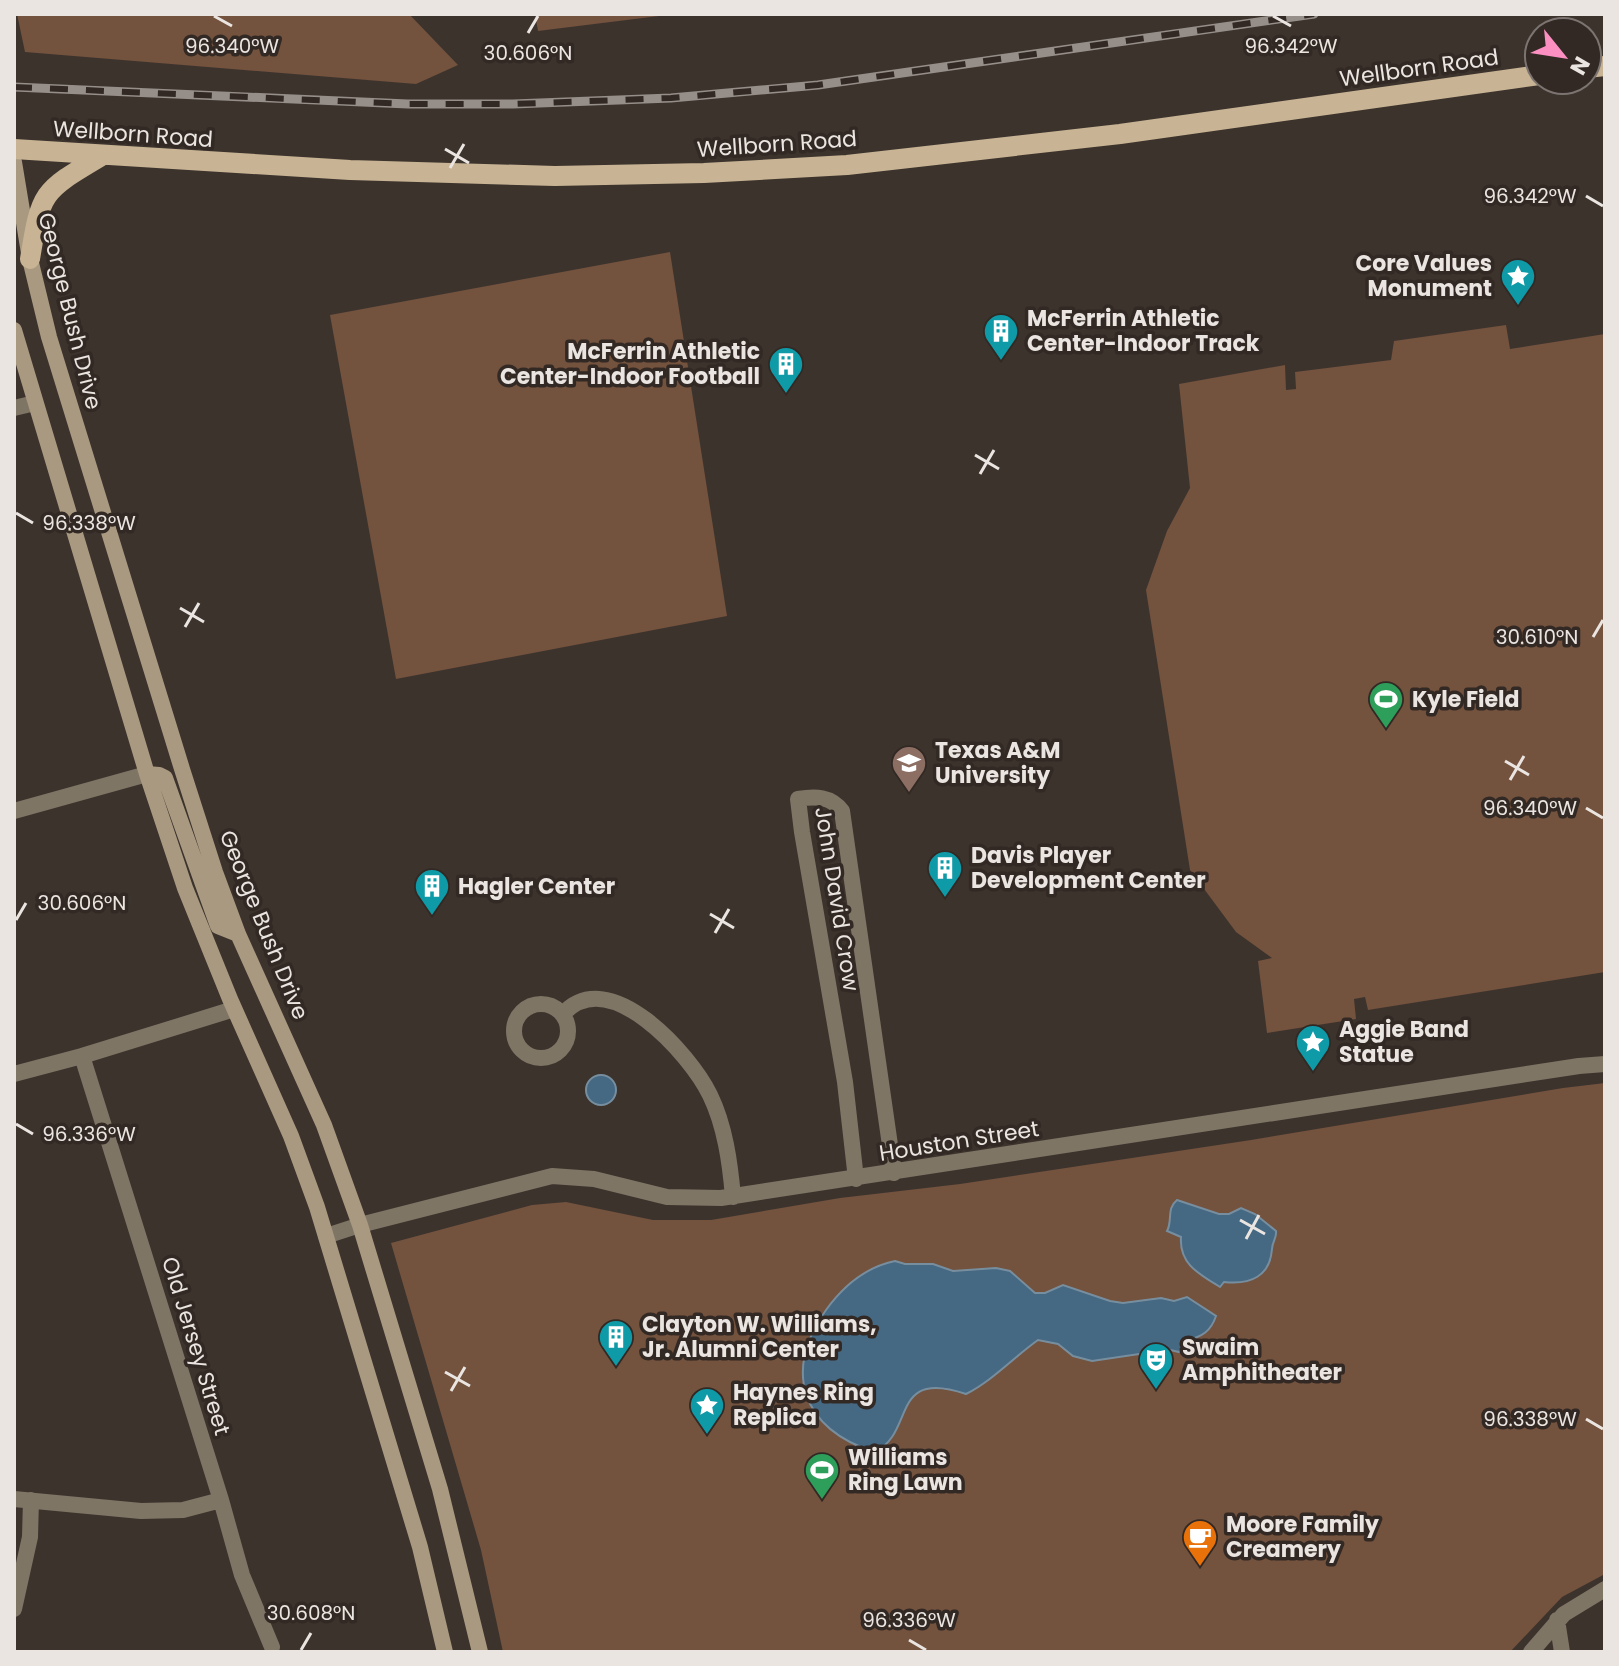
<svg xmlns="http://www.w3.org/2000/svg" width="1619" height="1666" font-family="Poppins,sans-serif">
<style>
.green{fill:#73523e}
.water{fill:#456883;stroke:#778e9f;stroke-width:2}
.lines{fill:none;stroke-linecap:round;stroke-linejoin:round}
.minor{stroke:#7f7565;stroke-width:16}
.secondary{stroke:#a89980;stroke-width:16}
.primary{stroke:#c8b494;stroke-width:20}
.rail-casing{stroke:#968e89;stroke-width:9}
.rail{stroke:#322924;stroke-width:6;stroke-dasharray:18;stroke-linecap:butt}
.ticks{fill:none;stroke:#ebe5e1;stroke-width:3}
.labels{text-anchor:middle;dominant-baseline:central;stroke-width:7;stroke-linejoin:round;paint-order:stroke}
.street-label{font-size:22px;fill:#ebe5e1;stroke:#322924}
.poi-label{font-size:22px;font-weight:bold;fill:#ebe5e1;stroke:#322924;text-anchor:start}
.ticks-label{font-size:20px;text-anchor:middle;fill:#ebe5e1;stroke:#322924;stroke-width:7;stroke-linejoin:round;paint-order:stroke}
</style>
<rect width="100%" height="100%" fill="#3c332d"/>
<!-- green -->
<path class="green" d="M17,14H409L458,65L416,84L25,52Z
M535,14H675L538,31Z
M670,252L727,616L396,679L330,315Z
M1506,325L1510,349L1605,334V972L1368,1010L1365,997L1354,999L1356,1019L1267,1033L1258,961L1272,958L1236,932L1190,870L1146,590L1167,531L1190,488L1179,384L1285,365L1286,390L1296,389L1295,372L1391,360L1394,341Z
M1605,1083V1574L1562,1597L1510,1652H503L481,1550L391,1243L532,1205L566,1202L653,1220H711L840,1198L960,1184L1251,1140L1563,1088Z"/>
<!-- water -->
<path class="water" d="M586 1090a15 15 0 1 1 30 0a15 15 0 1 1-30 0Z
M1177,1200L1219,1214H1229L1241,1208L1255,1214L1276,1231C1277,1238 1272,1242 1272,1249C1270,1276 1251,1285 1224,1282L1220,1287C1199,1274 1179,1264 1181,1237L1167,1231C1173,1220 1166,1209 1177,1200Z
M895,1261L905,1264H933L953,1271L996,1268L1010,1271L1035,1293H1045L1063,1285L1110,1301L1123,1303L1161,1298L1174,1301L1187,1297L1216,1316C1211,1331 1202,1337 1187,1340L1179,1352L1162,1348L1146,1358L1139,1354L1092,1361L1073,1356L1058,1344L1038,1340C1014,1357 992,1381 966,1394C889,1368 916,1432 875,1452C802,1430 782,1371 826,1310C844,1285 866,1267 895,1261Z"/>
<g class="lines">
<!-- minor -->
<path class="minor" d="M14,408L35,403
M14,811L147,774
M514 1031a27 27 0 1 1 54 0a27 27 0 1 1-54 0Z
M563,1014C609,963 690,1054 710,1095C725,1126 730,1162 733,1197
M82,1056L221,1500L242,1575L272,1647
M14,1074L82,1056L234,1009
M856,1179L845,1082L802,832L798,799C815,796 831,796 842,811L894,1173
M326,1236L360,1225L552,1176L594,1179L667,1197L721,1198L1579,1066L1605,1064
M14,1499L141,1511L183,1510L221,1500
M14,1609L30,1537L31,1500
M1557,1620L1562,1652
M1531,1652L1564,1614L1605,1589"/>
<!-- secondary -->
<path class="secondary" d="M14,162L30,259L49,337L182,769L215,872L238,934L324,1125L360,1225L440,1489L480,1652
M14,330L147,774L185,888L230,999L291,1136L317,1207L420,1547L445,1652
M147,774L159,775L165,778L218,926L238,934"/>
<!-- primary -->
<path class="primary" d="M1587,68L1605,66
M14,149L350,170L555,176L704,173L847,165L1120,134L1539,75
M30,259C41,192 41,192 100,157"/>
<!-- rail casing -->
<g class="rail-casing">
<path id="rail" d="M14,87L408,104H513L671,98L818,85L1314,14"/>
</g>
<!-- rail -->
<use href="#rail" class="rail"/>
</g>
<!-- ticks -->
<path class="ticks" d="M214,16L232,26M1273,16L1291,26M528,33L538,16M445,149L469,163M450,168L464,144M1586,196L1603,206M975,455L999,469M980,474L994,450M16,513L33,523M180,608L204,622M185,627L199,603M1593,637L1603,620M1505,761L1529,775M1510,780L1524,756M1586,808L1603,818M710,914L734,928M16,920L26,903M715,933L729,909M16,1124L33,1134M1240,1220L1265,1234M1246,1239L1259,1215M445,1372L470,1386M451,1391L465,1367M1586,1419L1603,1429M909,1640L926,1650M301,1650L311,1633"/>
<!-- icons -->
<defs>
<g id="sight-pin" transform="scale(1.8)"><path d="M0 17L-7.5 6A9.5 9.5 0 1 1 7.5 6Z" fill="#0f9aa8" stroke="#322924"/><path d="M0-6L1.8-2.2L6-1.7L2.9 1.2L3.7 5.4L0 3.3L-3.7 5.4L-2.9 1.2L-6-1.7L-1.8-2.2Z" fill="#fff"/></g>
<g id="building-pin" transform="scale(1.8)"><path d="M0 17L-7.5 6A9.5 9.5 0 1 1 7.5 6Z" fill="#0f9aa8" stroke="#322924"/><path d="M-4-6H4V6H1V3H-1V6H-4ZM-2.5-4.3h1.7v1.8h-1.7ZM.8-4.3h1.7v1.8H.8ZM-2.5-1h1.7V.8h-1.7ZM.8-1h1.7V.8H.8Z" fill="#fff"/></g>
<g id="stadium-pin" transform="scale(1.8)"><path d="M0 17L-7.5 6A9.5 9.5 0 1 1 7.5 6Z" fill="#2e9e5b" stroke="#322924"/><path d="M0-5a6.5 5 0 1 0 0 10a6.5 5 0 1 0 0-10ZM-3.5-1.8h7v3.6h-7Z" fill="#fff"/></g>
<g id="university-pin" transform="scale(1.8)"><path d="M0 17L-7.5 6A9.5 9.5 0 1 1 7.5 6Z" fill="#8d6e63" stroke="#322924"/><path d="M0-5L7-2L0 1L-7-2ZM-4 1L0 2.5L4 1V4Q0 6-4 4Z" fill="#fff"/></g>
<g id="theatre-pin" transform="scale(1.8)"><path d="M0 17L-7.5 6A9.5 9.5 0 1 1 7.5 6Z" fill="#0f9aa8" stroke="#322924"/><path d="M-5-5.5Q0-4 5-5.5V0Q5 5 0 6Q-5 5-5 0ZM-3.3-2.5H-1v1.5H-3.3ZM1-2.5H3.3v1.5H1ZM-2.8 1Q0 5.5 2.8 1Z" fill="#fff"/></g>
<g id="cafe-pin" transform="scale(1.8)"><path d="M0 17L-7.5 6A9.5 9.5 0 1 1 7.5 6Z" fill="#e8710a" stroke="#322924"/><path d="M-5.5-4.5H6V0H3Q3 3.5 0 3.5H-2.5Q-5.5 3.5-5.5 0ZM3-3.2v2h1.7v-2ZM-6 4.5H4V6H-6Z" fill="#fff"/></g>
</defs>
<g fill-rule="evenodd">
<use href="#sight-pin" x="1518" y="276"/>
<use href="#building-pin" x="1001" y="331"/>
<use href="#building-pin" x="786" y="364"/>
<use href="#stadium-pin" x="1386" y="699"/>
<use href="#university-pin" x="909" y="763"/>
<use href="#building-pin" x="945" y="868"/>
<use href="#building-pin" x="432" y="886"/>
<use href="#sight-pin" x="1313" y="1042"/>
<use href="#building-pin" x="616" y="1337"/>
<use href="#theatre-pin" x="1156" y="1360"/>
<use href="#sight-pin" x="707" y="1405"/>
<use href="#stadium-pin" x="822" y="1470"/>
<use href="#cafe-pin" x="1200" y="1537"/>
</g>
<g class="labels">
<!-- street labels -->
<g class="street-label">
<text transform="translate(1419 68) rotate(-8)">Wellborn Road</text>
<text transform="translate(133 134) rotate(4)">Wellborn Road</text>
<text transform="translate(777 144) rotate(-4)">Wellborn Road</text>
<text transform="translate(70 311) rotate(76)">George Bush Drive</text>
<text transform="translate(837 899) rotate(81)">John David Crow</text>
<text transform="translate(264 925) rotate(68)">George Bush Drive</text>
<text transform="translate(959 1141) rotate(-9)">Houston Street</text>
<text transform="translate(196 1346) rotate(73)">Old Jersey Street</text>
</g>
<!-- poi labels -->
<g class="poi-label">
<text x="1492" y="263" text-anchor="end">Core Values<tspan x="1492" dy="25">Monument</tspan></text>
<text x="1027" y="318">McFerrin Athletic<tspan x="1027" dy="25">Center-Indoor Track</tspan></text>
<text x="760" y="351" text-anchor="end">McFerrin Athletic<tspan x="760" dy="25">Center-Indoor Football</tspan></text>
<text x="1412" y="699">Kyle Field</text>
<text x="935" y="750">Texas A&amp;M<tspan x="935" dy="25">University</tspan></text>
<text x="971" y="855">Davis Player<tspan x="971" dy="25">Development Center</tspan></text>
<text x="458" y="886">Hagler Center</text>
<text x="1339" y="1029">Aggie Band<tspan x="1339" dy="25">Statue</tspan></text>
<text x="642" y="1324">Clayton W. Williams,<tspan x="642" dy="25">Jr. Alumni Center</tspan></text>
<text x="1182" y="1347">Swaim<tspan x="1182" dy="25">Amphitheater</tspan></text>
<text x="733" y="1392">Haynes Ring<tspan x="733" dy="25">Replica</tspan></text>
<text x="848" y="1457">Williams<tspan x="848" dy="25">Ring Lawn</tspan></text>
<text x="1226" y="1524">Moore Family<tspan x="1226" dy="25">Creamery</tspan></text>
</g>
</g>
<g class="ticks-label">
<text x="232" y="53">96.340°W</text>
<text x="1291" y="53">96.342°W</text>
<text x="528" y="60">30.606°N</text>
<text x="1530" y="203">96.342°W</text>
<text x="89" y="530">96.338°W</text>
<text x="1537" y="644">30.610°N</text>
<text x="1530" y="815">96.340°W</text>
<text x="82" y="910">30.606°N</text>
<text x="89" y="1141">96.336°W</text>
<text x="1530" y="1426">96.338°W</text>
<text x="311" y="1620">30.608°N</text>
<text x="909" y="1627">96.336°W</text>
</g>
<!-- border -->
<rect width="1619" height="1666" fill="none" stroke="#ebe5e1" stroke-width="32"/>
<!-- north arrow -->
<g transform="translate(1563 56) rotate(120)"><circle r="38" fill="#322924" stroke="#7c7470" stroke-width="2"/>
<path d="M0-6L14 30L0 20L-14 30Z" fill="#fc8fc2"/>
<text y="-12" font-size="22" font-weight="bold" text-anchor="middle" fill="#ebe5e1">N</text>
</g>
</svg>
